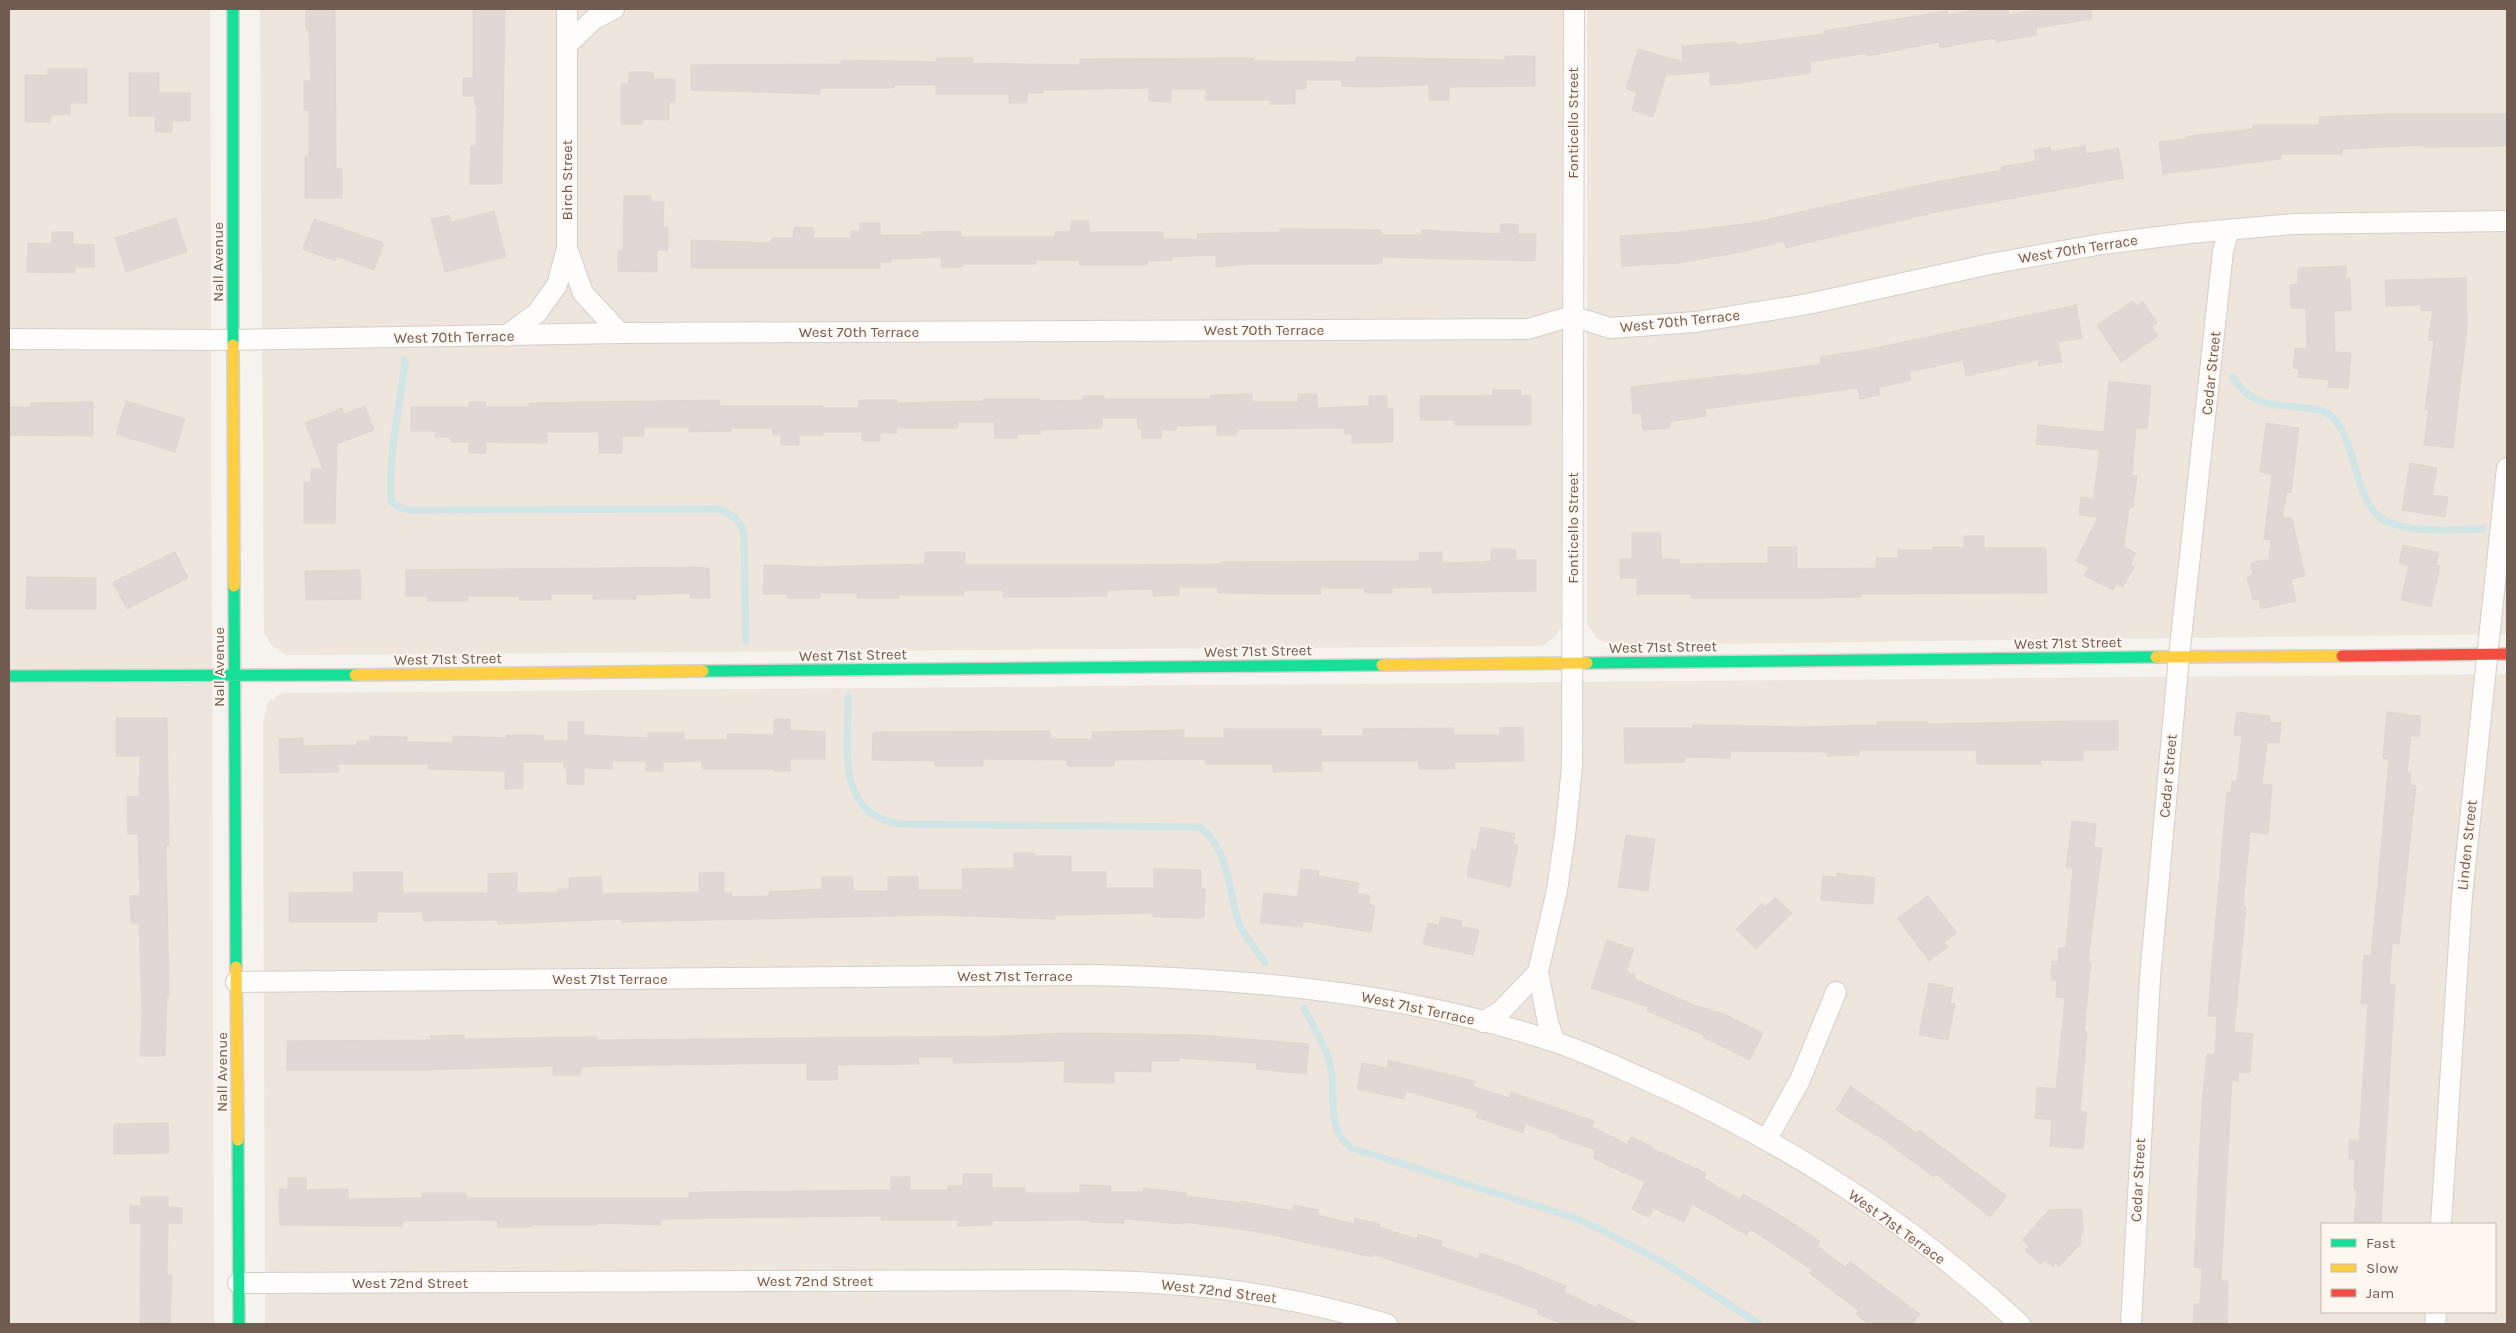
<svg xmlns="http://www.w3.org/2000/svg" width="2516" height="1333" font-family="Karla,sans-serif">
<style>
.residential{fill:#eee5dc;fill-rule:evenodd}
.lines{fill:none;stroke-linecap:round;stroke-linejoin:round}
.stream{stroke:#d1e4e6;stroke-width:7}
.building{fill:#dfd8d4;stroke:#dfd6d1}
.street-casing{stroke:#d4cec9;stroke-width:22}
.fast-casing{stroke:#d6cfca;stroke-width:14}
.slow-casing{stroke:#d6cfca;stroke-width:14}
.jam-casing{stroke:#d6cfca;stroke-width:14}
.street{stroke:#fefdfc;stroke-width:20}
.fast{stroke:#16e098;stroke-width:11}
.slow{stroke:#ffcf43;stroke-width:11}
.jam{stroke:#f24e42;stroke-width:11}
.labels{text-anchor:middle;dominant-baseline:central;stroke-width:4;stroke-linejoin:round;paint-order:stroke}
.street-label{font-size:15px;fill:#725b50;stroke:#fdf7f0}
</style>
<rect width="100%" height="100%" fill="#f6f2ee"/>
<!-- residential -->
<path class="residential" d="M9,9H210L214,1324H9Z
M260,9H1563L1561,627L1556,636L1542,646L286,655L271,645L264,633Z
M1587,9H2507V634L1612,645L1597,639L1587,623Z
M2507,674V1324H265L263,723L268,702L282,693ZM2322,1224H2495V1312H2322Z"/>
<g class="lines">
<!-- stream -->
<path class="stream" d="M405,361C400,407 388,455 391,501C397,507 401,509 409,510L719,509C731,514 740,520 744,534L746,641
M2233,377C2250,407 2275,404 2305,408C2313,409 2321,409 2327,413C2341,422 2345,437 2350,451C2357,471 2362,499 2376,514C2396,535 2456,530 2483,529
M848,697C849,746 834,814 900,824L1200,827C1231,852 1227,889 1239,923C1245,938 1256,950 1265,962
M1304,1008C1313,1026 1327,1048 1331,1068C1336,1097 1325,1127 1351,1148L1572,1217L1600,1229L1673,1268L1759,1324"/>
</g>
<!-- building -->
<path class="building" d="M306,9H335L336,169H342V198H305V156H309V110H304V81H311L309,30H306Z
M473,9H505L502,184H470L471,146H476L477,106H475V96H463V78H473Z
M1981,9H2008L2009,15L2040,9H2091L2092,19L2036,28L2037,35L1996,42L1995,38L1940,48L1939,42L1868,56V53L1810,62L1811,73L1739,83L1710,85V72L1666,75L1653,117L1632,110L1637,92L1626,89L1638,49L1683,62L1682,46L1736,42L1737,45L1824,34V31L1947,11L1948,15Z
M1505,56H1535V86L1449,87V100H1429V85L1365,87L1342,86V80H1306V89H1295V104H1270V100H1206V89H1171V102L1149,101V88L1043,90V93H1027V103H1009V94H936V85H894V88H820V94L691,90V65L841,64V60L937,62V58H973V63L1080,65V59L1254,58V61L1356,62V57L1505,60Z
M48,69H87V103H70V114L50,115V122H25V75H48Z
M629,72H653V79H675V102H669V120L642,119V124H621V84H629Z
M129,73H159V93H190V121H172V132H155V116H129Z
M2386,114H2507V146L2424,147V145L2342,149V154H2281V159L2163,174L2159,142L2188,138V136L2253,129V125H2319V117Z
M2085,146L2086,154L2118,148L2124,178L1932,213L1786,248L1784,241L1741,252L1678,263L1622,266L1620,236L1678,232L1751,223L1925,184L2002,170L2001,167L2036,161L2034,150L2050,147L2051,152Z
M624,196H651V202H664L663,227H668V250H657V272L618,271V251H623Z
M494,211L506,257L445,272L431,219L449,215L451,222Z
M176,218L187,252L126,272L115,238Z
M314,219L384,243L374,270L336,256L335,261L303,249Z
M1071,221H1089V232H1163V239H1198L1197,234L1280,232V229L1381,230V235H1422V230L1500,234L1501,224H1518V234H1536L1535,261L1382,257V264H1249L1216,267V255L1172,257V260L1147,261V265H1079V260H1036V264H962V267L942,268L941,257L891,259V262H880V268H691V240L771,243L772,238H793L794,227L814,228L813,238H851V231H860V223H880V235H923V232L961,231V237H1055V232L1071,231Z
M52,232H73V244L94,245V267H75V273L27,272L28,243L51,244Z
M2346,266V278H2350L2351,310L2334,311L2335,352L2351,353L2348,388L2328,387L2329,380L2298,377L2299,369L2293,368L2295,348L2307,349L2306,308H2291L2290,285L2298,284V268Z
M2466,278L2467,326L2453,448L2424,445L2429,409H2425L2434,341L2428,340L2433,310L2421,311V305L2386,306L2385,280Z
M2133,301L2137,306L2143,302L2157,323L2152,327L2158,336L2121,362L2097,325Z
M2076,305L2082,338L2058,342L2062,362L2039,366L2038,360L1966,376L1963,360L1909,372L1911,380L1878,388L1880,395L1860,399L1858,388L1705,409L1706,416L1670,422V428L1643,430L1641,413L1633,414L1631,387L1740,374V376L1821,364L1820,357L1871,349Z
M2109,381L2151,386L2147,429L2136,428L2132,475L2137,476L2133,507L2129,508L2124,547L2136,553L2130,565L2134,567L2123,587L2116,584L2113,590L2084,576L2089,567L2076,561L2098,517L2079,515L2081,497L2093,499L2100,450L2036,444L2038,425L2104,432Z
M1493,390H1521V396H1531V425H1454V420H1420V396H1481L1493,395Z
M1252,394V402H1298V394H1317V408L1369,406V396H1387V409H1393V442L1352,443V434H1345V428L1237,429V435H1217V425L1176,426V430H1161V438H1142V428H1138L1137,418H1102V428L1040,430V434H1017V438H994L995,422H958V428H897V433H880V441H862V432H823V435H799V445H781V435H773V428H731V431L689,432V427H644V436H622V453H599V432H547V443L486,442V453H469V442H451V437H435V431H411V407H469V402H486V407H529V403L719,400L720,406H823V408H859V400H897V403L983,401V399H1040V401L1083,400V396H1104V399H1210V395Z
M126,401L185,419L175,452L116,434Z
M93,402V436L9,435V407H31V403Z
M365,406L374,430L337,444L335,523H304V482H311V469H323L305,423L342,408L344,414Z
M2266,423L2299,428L2291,493L2287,492L2282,517L2292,519L2305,576L2291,579L2296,601L2261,609L2259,599L2253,600L2247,577L2253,575L2251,563L2269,559L2271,540L2264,539L2272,474L2260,472Z
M2410,463L2437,468L2432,495L2448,497L2445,517L2402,510Z
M1632,533H1661V559H1679V564L1768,563V547H1797V569L1876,568V558H1898V550H1933V547H1964V536H1984V548H2046L2047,593L1861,594V597L1814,598H1691V594H1637V578H1620V559H1632Z
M2403,545L2439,553L2436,565L2440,566L2431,607L2401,600L2409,566L2399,563Z
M1491,549H1515L1516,560H1536V591L1432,593V587L1392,588V593H1365V588H1321V594H1281L1218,593V587H1179V595L1153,596V589L1107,590V596L1036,597H1003V590H964V595H899V598H857V593H820V598H787V594H763L764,565L820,567L925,564V552H965V565H1126L1221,564V562L1420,561L1419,553L1442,552V563L1481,562L1491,561Z
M175,552L188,578L127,609L113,582Z
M694,567L709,568L710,598H691L690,593L636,595V599H593V594H551V600H519V596H468V601H427V596H406V570Z
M360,570L361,599L306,600L305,571Z
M27,577L96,578V609H26Z
M2237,712L2270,716L2269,722L2281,723L2279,743L2267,742L2262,784L2272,785L2268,834L2250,832L2243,906L2246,907L2234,1032L2253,1034L2250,1073L2239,1072L2238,1081L2232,1080L2221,1281H2228L2227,1324H2193L2194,1304H2200L2202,1268L2194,1267L2202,1104L2207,1054L2215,1055L2217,1016H2208L2213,952L2227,792L2231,793L2232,781L2237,782L2242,736L2234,735Z
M2387,712L2421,716L2419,737L2411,736L2407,773H2411L2410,785L2416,786L2399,944H2392L2389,984L2395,985L2381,1224H2354L2357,1190H2354L2355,1159H2349V1140H2359L2368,1004H2361L2364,955L2371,956L2377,893L2389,759L2383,758Z
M116,718H167L169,845H166L169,996H167L165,1056H140L142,1014L139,923H131L130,896L140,895L138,834H128L127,797L139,796L140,756H116Z
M774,719H790V730L825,732V759H790V771H774V769H702V761L663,762V771H646V761H612V769L584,768V785L567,784V768H564V762H523V788L505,789V771L428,769V764H338V772L280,773L279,739L303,738V746L357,745V741H370V736L407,737V742L453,743V736L506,738V735H543V740L568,741V722H584V735L648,738V733H684L685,740H727V734L774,735Z
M2076,721H2118V750H2083V761L2041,760V764H1977L1976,750H1859V755L1827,756V752L1730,751V758L1684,757L1685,762L1625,763L1624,728H1693V725L1805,727L1877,725V722H1927V724Z
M1523,727L1524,761L1454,762L1455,769H1419V761H1321L1322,771L1273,772V764H1206V759L1114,760V766H1067V760L983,759V766H935V761L872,760L873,732L1050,731V739H1092V732L1184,730V738H1224V729H1321V736H1363V729L1454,728V735H1500V728Z
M2072,821L2096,824L2094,847L2102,848L2088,962H2091L2084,1032H2087L2080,1111L2087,1112L2083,1149L2050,1146L2052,1120L2035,1118L2037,1087L2056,1089L2065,998L2056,997L2057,981L2051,980L2052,961L2058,962L2059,948H2066L2073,868H2066Z
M1481,827L1515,834L1513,844L1518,845L1510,887L1467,876L1472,850L1476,851Z
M1626,835L1655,839L1648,891L1618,887Z
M1014,853H1034V856H1071V872H1106V888H1154V869L1201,870V889H1205L1204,918L1153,917V913L1055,915V919L935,915L622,922V919L498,924V920L423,921V912H377V922H289V893L354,892L353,872H402L403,893H488V874L517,873V893L558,892V889H569V878L601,877L602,894L699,892V873L724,872V893H732V897L769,896V892L822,889V877H853V891H888V877L918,876V890H963L962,869L1014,868Z
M1301,869L1319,871L1318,876L1359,883L1357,893L1370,896L1369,904L1375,906L1371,932L1303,921L1302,927L1260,923L1264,893L1298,897Z
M1837,873L1875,878L1873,904L1821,900L1823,876L1837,877Z
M1928,896L1957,933L1944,942L1948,947L1929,961L1897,918Z
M1775,897L1792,913L1756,949L1736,929L1762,903L1765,907Z
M1441,917L1462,921L1461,926L1479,930L1473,955L1423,944L1428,923L1439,925Z
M1607,940L1634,949L1626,971L1635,975L1634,979L1694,1005L1724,1014L1763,1033L1750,1060L1703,1037L1704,1035L1647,1011L1649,1007L1591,988Z
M1929,983L1953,988L1950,1003L1955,1004L1948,1040L1919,1035Z
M1065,1033L1199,1035L1309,1044L1306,1074L1256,1069L1257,1063L1179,1058V1061H1151V1072L1114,1071V1083L1064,1082L1065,1061L953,1063V1057H918L919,1064L837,1065L838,1080H807V1063L597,1066L581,1067V1075H553V1066L422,1070H287V1041L431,1040V1036L464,1035V1039L597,1037V1040L1006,1036Z
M1388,1060L1475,1081L1473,1086L1509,1098L1511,1092L1594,1121L1592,1127L1627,1144L1631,1137L1651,1146V1148L1706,1173L1704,1178L1740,1200L1743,1194L1782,1216L1820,1241L1817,1246L1845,1267L1850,1262L1920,1314L1912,1324H1868L1856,1314L1859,1311L1809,1273L1812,1270L1750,1229L1747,1235L1692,1204L1684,1222L1653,1208L1649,1217L1632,1209L1645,1182L1598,1161L1593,1157L1596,1150L1557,1137L1558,1135L1525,1124L1523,1133L1476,1117L1478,1111L1406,1091L1404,1099L1357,1089L1362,1063L1387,1068Z
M1850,1086L1917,1133L1919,1130L2007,1196L1990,1217L1936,1174L1934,1177L1884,1140L1836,1110Z
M168,1123L169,1153L114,1154V1124Z
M963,1174H992V1188H1025V1193H1080V1185L1111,1186L1110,1192H1143L1144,1188L1186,1193V1196L1240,1203L1241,1201L1292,1211L1294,1205L1319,1210L1318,1215L1354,1224L1355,1218L1380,1224L1379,1227L1417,1239L1418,1234L1442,1241L1441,1246L1478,1259L1480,1253L1518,1266L1566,1286L1564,1292L1597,1308L1598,1304L1639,1324H1564L1537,1314L1539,1310L1493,1293L1372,1254V1257L1254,1231L1184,1222V1224L1124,1219V1223L1090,1222V1220L992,1221V1225L958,1226V1220H881V1216L710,1218L664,1219L661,1221V1225L597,1223V1225H531V1227H498V1221L487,1220L402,1221V1226L280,1225L279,1189H288V1178H306V1190L348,1189V1199L422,1198V1193H466V1198H689V1193L704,1192L891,1190V1177H910V1190H948V1186H963Z
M141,1197H168V1207L182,1208V1223H168L167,1275H172L170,1324H140L141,1223H130V1206H141Z
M2082,1209L2083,1234H2080L2081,1243L2059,1267L2055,1263L2053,1267L2045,1260L2040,1264L2025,1250L2029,1246L2022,1240L2049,1210Z"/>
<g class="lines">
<!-- street casing -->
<g class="street-casing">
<path id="street" d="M567,9V248L583,293L620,333
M567,45L594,19L614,9
M506,336L537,313L557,285L567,248
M9,339L233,340L620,333L1528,329L1572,316L1610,328L1696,322L1808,304L1990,264L2102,244L2191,233L2293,224L2507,221
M236,982L1082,975C1242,978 1402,991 1555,1042C1588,1053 1619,1068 1651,1082C1785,1142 1912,1224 2020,1324
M1483,1022L1502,1010L1538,972
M1555,1042L1548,1023L1538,972L1557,890L1565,835L1572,767L1574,9
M1767,1139L1800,1080L1836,992
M2441,1224L2462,896L2507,468
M238,1283L1063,1280C1093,1281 1124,1281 1154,1283C1233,1287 1311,1302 1387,1324
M2131,1324L2150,978L2179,657L2223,251L2229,230
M2435,1324L2436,1312"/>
</g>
<!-- fast casing -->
<g class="fast-casing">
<path id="fast" d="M233,9V345
M234,586L236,967
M1587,663L2156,657
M703,671L1382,665
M9,676L355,675
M238,1140L239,1324"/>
</g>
<!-- slow casing -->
<g class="slow-casing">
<path id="slow" d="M233,345L234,586
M2156,657L2342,656
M1382,665L1587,663
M355,675L703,671
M236,967L238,1140"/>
</g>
<!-- jam casing -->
<g class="jam-casing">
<path id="jam" d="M2342,656L2507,654"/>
</g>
<!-- street -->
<use href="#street" class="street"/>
<!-- fast -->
<use href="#fast" class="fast"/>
<!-- slow -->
<use href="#slow" class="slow"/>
<!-- jam -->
<use href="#jam" class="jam"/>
</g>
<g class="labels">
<!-- street labels -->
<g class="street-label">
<text transform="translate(1573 123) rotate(-90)">Fonticello Street</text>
<text transform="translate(567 180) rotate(-90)">Birch Street</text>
<text transform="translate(2078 249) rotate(-9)">West 70th Terrace</text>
<text transform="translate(218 262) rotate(-90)">Nall Avenue</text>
<text transform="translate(1680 321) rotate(-6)">West 70th Terrace</text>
<text x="1264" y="330">West 70th Terrace</text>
<text x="859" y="332">West 70th Terrace</text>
<text transform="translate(454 337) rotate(-1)">West 70th Terrace</text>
<text transform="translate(2211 373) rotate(-84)">Cedar Street</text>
<text transform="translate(1573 528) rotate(-90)">Fonticello Street</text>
<text transform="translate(2068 643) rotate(-1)">West 71st Street</text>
<text transform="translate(1663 647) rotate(-1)">West 71st Street</text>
<text transform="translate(1258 651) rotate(-1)">West 71st Street</text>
<text transform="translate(853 655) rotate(-1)">West 71st Street</text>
<text transform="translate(448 659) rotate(-1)">West 71st Street</text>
<text transform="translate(219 667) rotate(-90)">Nall Avenue</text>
<text transform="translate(2168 776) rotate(-85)">Cedar Street</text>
<text transform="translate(2467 845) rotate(-84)">Linden Street</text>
<text x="1015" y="976">West 71st Terrace</text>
<text x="610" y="979">West 71st Terrace</text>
<text transform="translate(1418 1008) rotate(12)">West 71st Terrace</text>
<text transform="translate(222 1072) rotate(-90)">Nall Avenue</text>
<text transform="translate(2138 1180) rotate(-87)">Cedar Street</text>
<text transform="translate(1897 1227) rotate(36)">West 71st Terrace</text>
<text x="815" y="1281">West 72nd Street</text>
<text x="410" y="1283">West 72nd Street</text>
<text transform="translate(1219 1291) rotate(7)">West 72nd Street</text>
</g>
</g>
<!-- border -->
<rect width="2516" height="1333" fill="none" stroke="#725b50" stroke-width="20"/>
<!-- legend -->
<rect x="2321" y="1223" width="175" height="90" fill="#fdf7f0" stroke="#c5b9b0"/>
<rect x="2331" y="1239" width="25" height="8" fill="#16e098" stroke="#c5b9b0"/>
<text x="2366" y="1248" font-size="15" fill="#725b50">Fast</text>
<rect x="2331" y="1264" width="25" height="8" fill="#ffcf43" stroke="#c5b9b0"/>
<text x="2366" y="1273" font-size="15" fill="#725b50">Slow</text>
<rect x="2331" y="1289" width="25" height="8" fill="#f24e42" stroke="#c5b9b0"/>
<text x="2366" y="1298" font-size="15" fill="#725b50">Jam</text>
</svg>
